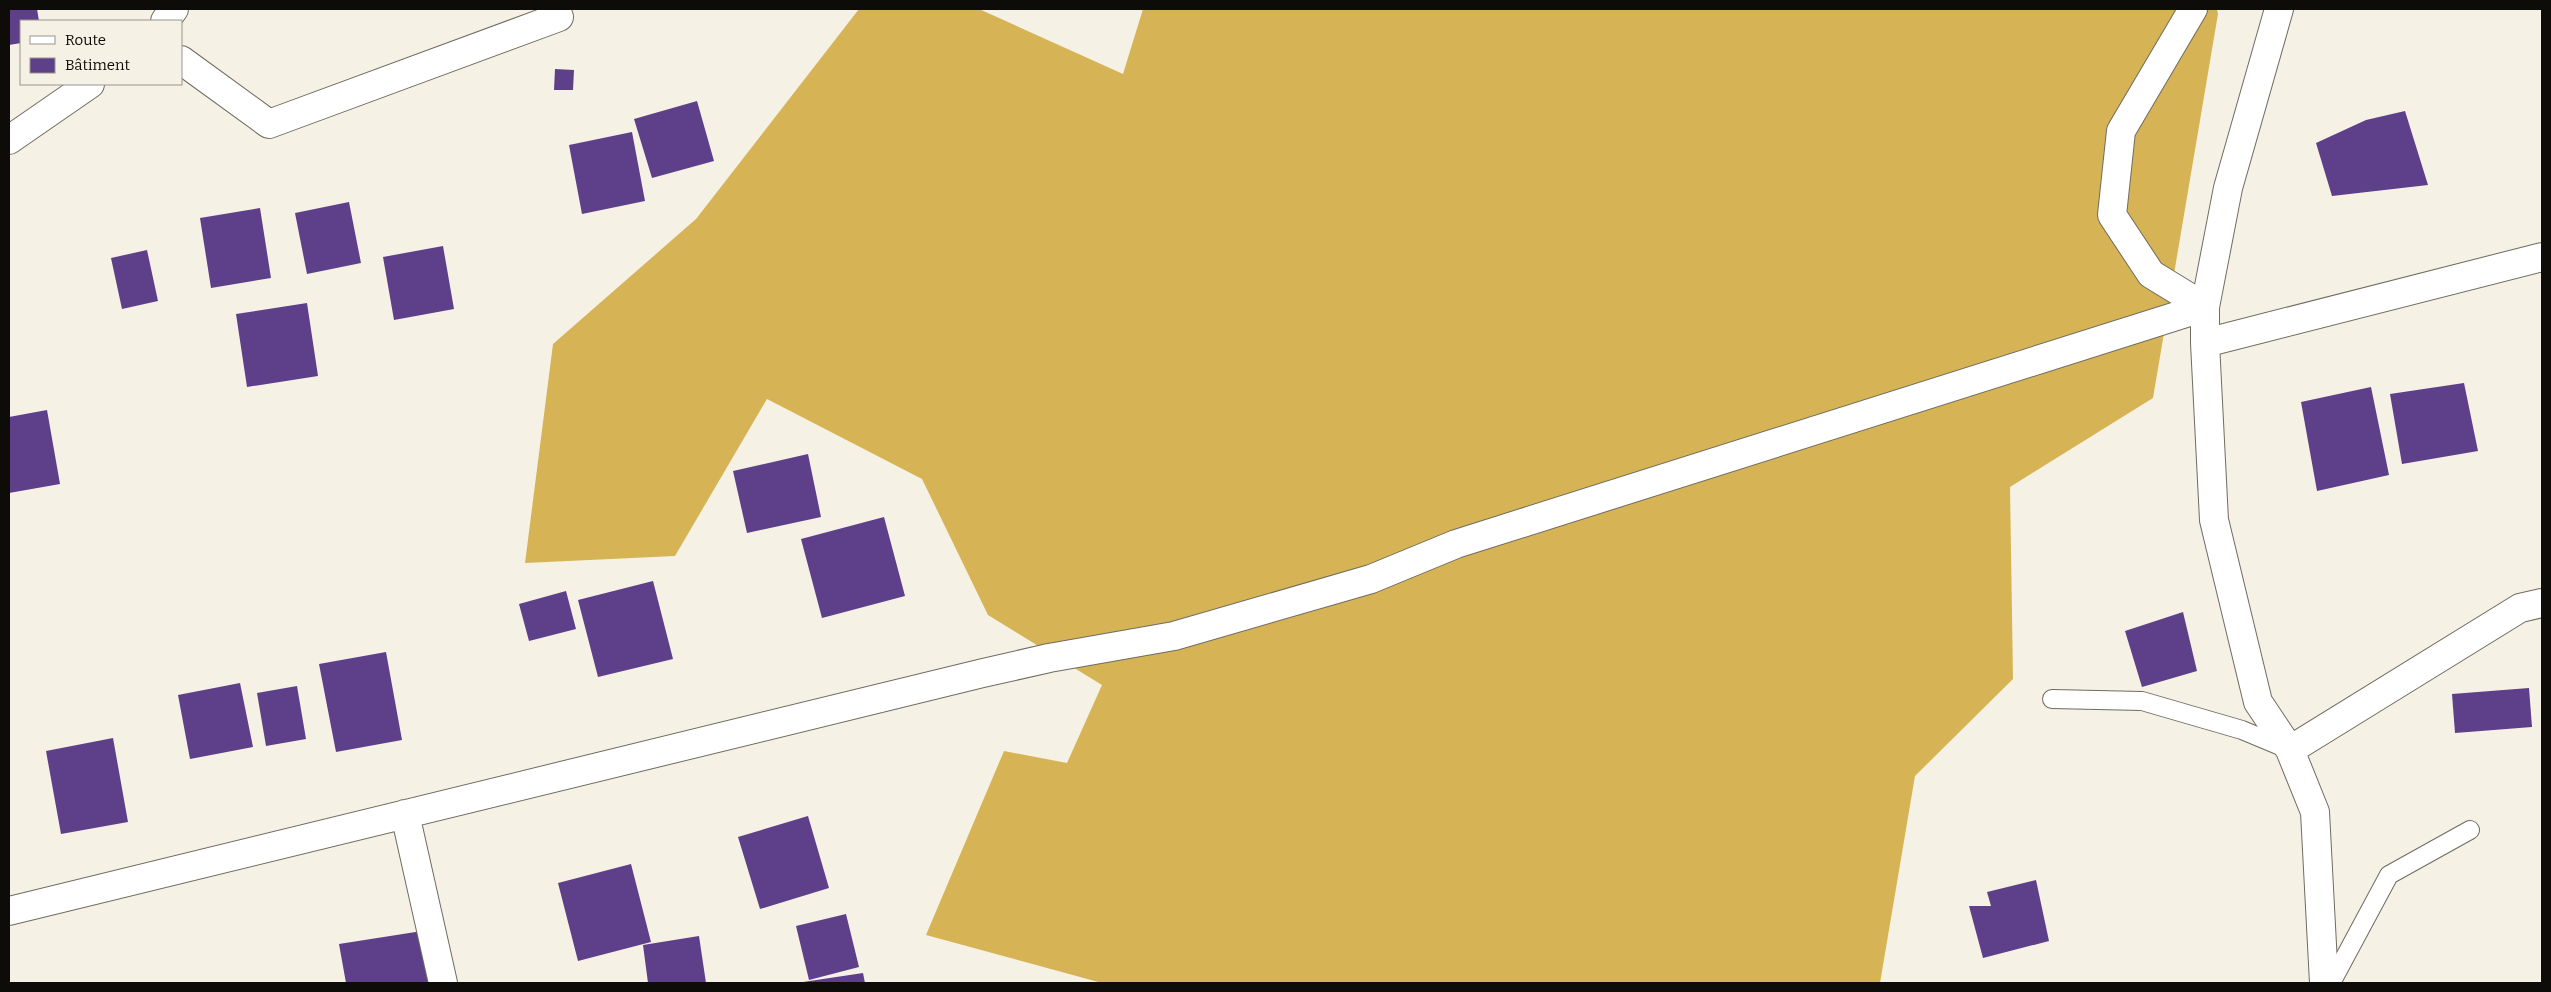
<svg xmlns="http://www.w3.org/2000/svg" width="2551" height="992" font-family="Bitter,serif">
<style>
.forest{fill:#d6b455}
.building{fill:#5d3f8a}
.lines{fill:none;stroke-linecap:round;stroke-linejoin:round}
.service-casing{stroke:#6f6b60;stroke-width:20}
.minor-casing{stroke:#6f6b60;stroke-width:30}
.service{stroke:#fff;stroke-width:18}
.minor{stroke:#fff;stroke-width:28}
</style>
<rect width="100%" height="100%" fill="#f6f1e5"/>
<!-- forest -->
<path class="forest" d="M859,9H979L1123,74L1143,9H2217L2218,14L2153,398L2010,487L2013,679L1915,776L1880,983H1102L926,935L1004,751L1067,763L1102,685L988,615L922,479L767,399L675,556L525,563L553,344L696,219Z"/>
<!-- building -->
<path class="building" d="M9,9H37L39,21H21V43L9,45Z
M555,69L574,70L573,90H554Z
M697,101L714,161L652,178L634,119Z
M2405,111L2428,185L2332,196L2316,143L2366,120Z
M632,132L645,201L582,214L569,145Z
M349,202L361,263L307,274L295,213Z
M260,208L271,278L211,288L200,218Z
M443,246L454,309L394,320L383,257Z
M147,250L158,301L122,309L111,258Z
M307,303L318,376L247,387L236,314Z
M2464,383L2478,451L2402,464L2390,394Z
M2371,387L2389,475L2317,491L2301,402Z
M47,410L60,484L9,493V417Z
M808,454L821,517L747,533L733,471Z
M884,517L905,596L822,618L801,539Z
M653,581L673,659L598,677L578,600Z
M566,591L576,629L529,641L519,604Z
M2183,612L2197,671L2142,687L2125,631Z
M386,652L402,740L336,752L319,664Z
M240,683L253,747L190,759L178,695Z
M297,686L306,739L266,746L257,693Z
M2529,688L2532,727L2455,733L2452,694Z
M113,738L128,822L61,834L46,751Z
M808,816L829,888L760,909L738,837Z
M631,864L651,942L578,961L558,883Z
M2036,880L2049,941L1983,958L1969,906H1991L1987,892Z
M846,914L859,967L809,980L796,926Z
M422,931L430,983H346L339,944Z
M699,936L706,983H648L643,945Z
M863,973L865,983H803V982Z"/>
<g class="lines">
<!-- service casing -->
<g class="service-casing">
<path id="service" d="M2052,699L2142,701L2242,730L2290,750
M2331,983L2389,875L2470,830"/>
</g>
<!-- minor casing -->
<g class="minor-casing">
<path id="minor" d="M2193,9L2121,131L2112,215L2151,274L2205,307
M2279,9L2228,188L2205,307V343L2214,520L2258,702L2290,750L2315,812L2324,983
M165,21L174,9
M181,60L269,124L559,17
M9,140L90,84
M2205,343L2542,257
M2290,750L2520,608L2542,603
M405,814L443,983
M9,911L983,673L1049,658L1174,636L1371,579L1456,544L2205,307"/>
</g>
<!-- service -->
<use href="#service" class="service"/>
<!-- minor -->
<use href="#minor" class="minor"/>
</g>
<!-- border -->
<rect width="2551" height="992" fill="none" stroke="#0d0c08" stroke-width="20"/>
<!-- legend -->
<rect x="20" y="20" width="162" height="65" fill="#f6f1e5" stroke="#99958d"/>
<rect x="30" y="36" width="25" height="8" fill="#ffffff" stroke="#99958d"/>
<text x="65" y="45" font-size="15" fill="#0d0c08">Route</text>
<rect x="30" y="58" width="25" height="15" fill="#5d3f8a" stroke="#99958d"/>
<text x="65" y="70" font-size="15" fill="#0d0c08">Bâtiment</text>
</svg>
